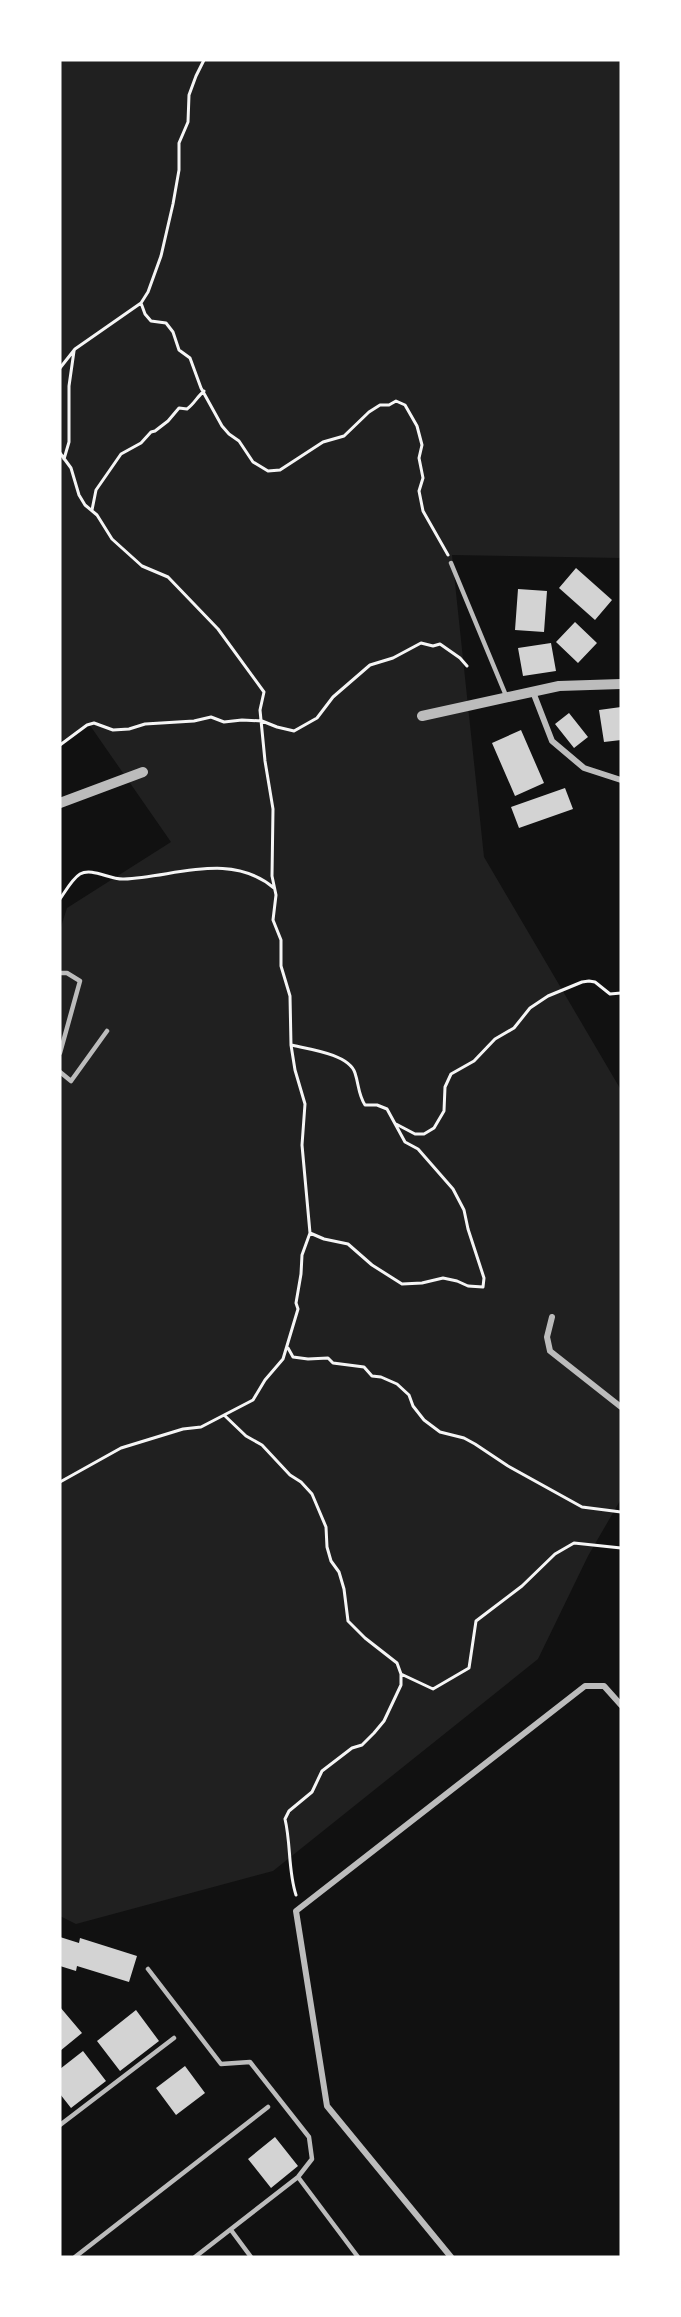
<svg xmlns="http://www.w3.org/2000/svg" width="681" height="2317" font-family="Overpass,sans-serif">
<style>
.green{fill:#202020}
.building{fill:#d3d3d3}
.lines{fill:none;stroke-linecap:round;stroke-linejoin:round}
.path{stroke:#f5f5f5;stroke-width:3}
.service{stroke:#bcbcbc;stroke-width:4.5}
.minor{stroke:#bcbcbc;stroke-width:6}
.tertiary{stroke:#bcbcbc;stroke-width:10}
</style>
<rect width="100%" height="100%" fill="#111"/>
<!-- green -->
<path class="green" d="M60,60H621V558L452,555L484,857L621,1090V1499L588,1556L538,1659L273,1871L76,1924L60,1916V930L67,908L171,842L89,724L60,742Z"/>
<!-- building -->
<path class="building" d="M576,568L612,600L595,620L559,588Z
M518,589L547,591L544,632L515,630Z
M575,622L597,643L578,663L556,642Z
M551,643L556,671L523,676L518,648Z
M621,707V740L604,742L599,710Z
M569,713L588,737L574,748L555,724Z
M521,730L544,783L515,796L492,743Z
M565,788L573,809L519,828L511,807Z
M60,1937L79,1943L80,1938L137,1956L129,1982L77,1966L76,1971L60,1966Z
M60,2007L82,2033L60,2051Z
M136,2010L159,2041L120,2071L97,2041Z
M83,2051L106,2081L71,2108L60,2094V2069Z
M185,2066L205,2093L176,2115L156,2088Z
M275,2137L298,2166L271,2188L248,2159Z"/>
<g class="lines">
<!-- path -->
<path class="path" d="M141,303L145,314L151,321L166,323L173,332L179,350L190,358L201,388L222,426L229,434L239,441L253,462L268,471L280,470L323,442L344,436L369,412L380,405H389L396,401L405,405L417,426L422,445L419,458L423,478L419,491L423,511L448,555
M60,368L75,349L141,303L148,292L161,256L173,204L179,170V143L188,122L189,95L196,76L204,60
M60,453L71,468L79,495L85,505L97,515L112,539L142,566L168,577L218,629L264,692L260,710L265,761L273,809L272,876L276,895L273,920L281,940V966L290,996L291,1045L295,1070L305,1104L302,1145L310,1233L302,1255L301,1274L296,1303L298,1309L283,1359L265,1380L253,1400L201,1427L183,1429L121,1448L60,1482
M64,459L69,442V386L74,351
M92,510L96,490L121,454L141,443L151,432L155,431L168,421L179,408L187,409C194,404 197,397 204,391
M60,745L87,725L94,723L113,730L129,729L145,724L194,721L211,717L224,722L242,720L262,721L277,727L294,731L317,718L333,697L370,665L393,658L421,643L433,646L440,644L460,658L467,666
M60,899C65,892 72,879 80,874C92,867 110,880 124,879C175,877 230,851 274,888
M291,1045C308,1049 349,1054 355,1073C359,1085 358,1094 365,1105H377L387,1109L405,1142L418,1149L453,1189L464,1210L468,1229L484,1278L483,1287L468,1286L457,1281L443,1278L422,1283L402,1284L372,1265L348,1244L324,1239L310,1233
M396,1124L415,1134H424L434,1128L444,1111L445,1087L451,1074L474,1061L495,1039L514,1028L530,1008L548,996L582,982L589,981L595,982L610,994L621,993
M288,1348L293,1357L308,1359L328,1358L333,1363L364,1367L372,1376L381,1377L397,1384L409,1395L413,1406L424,1420L440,1432L464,1438L475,1444L508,1466L582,1507L621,1512
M224,1415L246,1436L262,1445L290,1475L301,1482L312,1494L326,1527L327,1547L331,1561L339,1572L344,1589L348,1621L365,1638L397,1663L401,1674V1685L384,1721L374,1733L362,1745L352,1748L322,1771L312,1792L289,1811L285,1819C291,1844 288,1871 296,1895
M401,1674L433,1689L469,1668L476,1621L522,1586L555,1554L574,1543L621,1548"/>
<!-- service -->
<path class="service" d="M451,563L507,698
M60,973H67L80,981L60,1053
M60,1072L71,1081L107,1031
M148,1969L221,2064L250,2062L309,2137L312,2159L298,2177L195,2257
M60,2125L174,2038
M298,2177L358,2257
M231,2230L251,2257
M75,2257L268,2107"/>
<!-- minor -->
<path class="minor" d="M533,692L552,741L584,768L621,780
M552,1317L547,1337L550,1351L621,1407
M451,2257L327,2106L296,1911L585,1686H604L621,1705"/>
<!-- tertiary -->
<path class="tertiary" d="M422,716L559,686L621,684
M60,803L143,772"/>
</g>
<!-- border -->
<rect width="681" height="2317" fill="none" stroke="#ffffff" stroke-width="123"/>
</svg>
